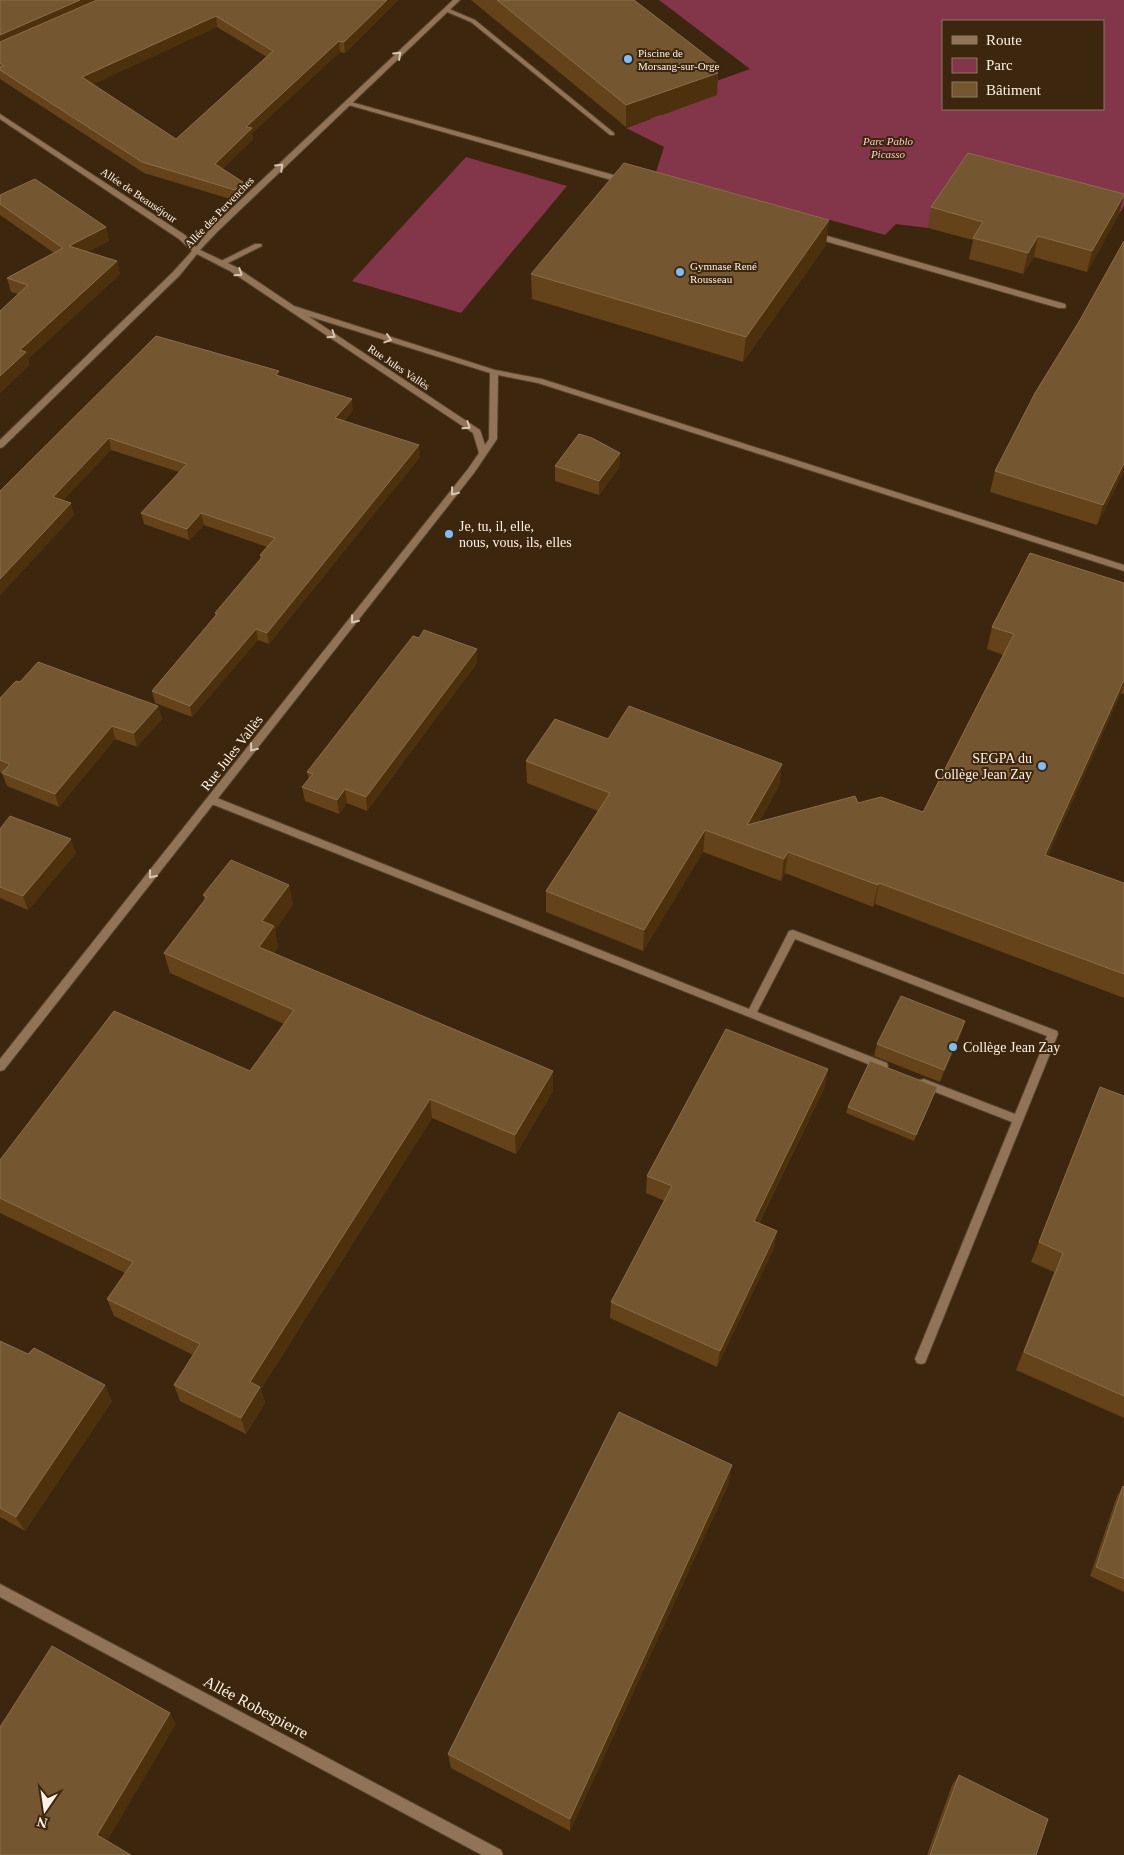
<svg xmlns="http://www.w3.org/2000/svg" width="1124" height="1855" font-family="Georgia,serif">
<style>
.green{fill:#833549;fill-rule:evenodd}
.lines{fill:none;stroke-linecap:round;stroke-linejoin:round}
.lane-casing{stroke:#57432b;stroke-width:2}
.street-casing{stroke:#57432b;stroke-width:2}
.lane{fill:#917458;fill-rule:evenodd}
.street{fill:#917458;fill-rule:evenodd}
.wall{fill:#64431a;fill-rule:evenodd}
.shaded-wall{fill:#4d300c}
.building{fill:#745630;stroke:#8a6e4d;fill-rule:evenodd}
.oneway{stroke:#d8c6b4}
.poi-dot{fill:#7cbef9;stroke:#3c260d;stroke-width:2}
.labels{text-anchor:middle;dominant-baseline:central;stroke-width:4;stroke-linejoin:round;paint-order:stroke}
.far-poi-label{font-size:11px;fill:#fef2e6;stroke:#3c260d;text-anchor:start}
.far-park-label{font-size:11px;font-style:italic;fill:#fbc7d0;stroke:#3c260d}
.far-street-label{font-size:11px;fill:#fef2e6;stroke:#3c260d}
.poi-label{font-size:14px;fill:#fef2e6;stroke:#3c260d;text-anchor:start}
.street-label{font-size:14px;fill:#fef2e6;stroke:#3c260d}
.near-street-label{font-size:16px;fill:#fef2e6;stroke:#3c260d}
</style>
<rect width="100%" height="100%" fill="#3c260d"/>
<!-- green -->
<path class="green" d="M659,0H1124V206L1119,214L928,228L896,224L885,235L656,172L664,147L626,128L651,119L643,112L662,115L716,95L711,83L750,69ZM943,21H1103V109H943Z
M466,157L567,186L461,313L352,281Z"/>
<g class="lines">
<!-- lane casing -->
<g class="lane-casing">
<path id="lane" d="M445,9H449L475,20L614,133V135H610L471,22L445,11Z
M347,101L628,179L629,181L622,183L345,104V102Z
M811,233H817L1065,304L1066,306L1065,308H1059L811,237Z
M255,244H261L262,246L224,265H218L217,263Z
M212,796L749,1009L789,931L793,930L1057,1031L1058,1034L925,1363L921,1364L917,1363L915,1359L1012,1122L920,1086L919,1083L920,1080L924,1079L1015,1114L1047,1036L795,939L757,1012L887,1063L888,1066L887,1069L883,1070L209,803L207,800L209,797Z
M0,1584L501,1850L503,1855H482L0,1597Z"/>
</g>
<!-- street casing -->
<g class="street-casing">
<path id="street" d="M453,0H460L217,232L200,250L236,267L294,306L495,370L542,379L1124,565V571L538,383L498,375L497,439L474,473L4,1070L0,1071V1059L468,469L479,453L473,433L230,271L197,254L179,276L3,447L0,448V440L173,272L192,251L179,239L0,119V114L185,235L196,247L211,228ZM308,316L490,373L489,439L485,445L480,430Z"/>
</g>
<!-- lane -->
<use href="#lane" class="lane"/>
<!-- street -->
<use href="#street" class="street"/>
</g>
<!-- wall -->
<path class="wall" d="M0,0H398L345,53L340,52L252,133L253,139L222,169L243,182L244,193L237,201L144,173L0,79ZM217,27L267,57L176,139L93,84Z
M471,0H634L716,63V71L718,73L717,95L626,127Z
M0,195L106,227L109,241L87,252L117,261L120,274L28,359L29,365L0,393L18,294L11,292L7,278L54,253L0,215Z
M931,207L1119,214L1087,272L1034,257L1023,274L969,259L973,240L928,228Z
M1124,241V471L1097,525L990,492L995,471Z
M826,245L743,362L532,299L531,274Z
M156,336L280,376L353,410L344,421L420,457L269,644L258,640L192,717L155,703L152,691L215,616V613L260,560V555L267,547L204,525L189,540L144,524L141,513L179,472L111,450L63,500L74,515L0,595V491Z
M620,453L619,468L599,495L555,481V466Z
M1124,583V694L1121,693L1048,856L1124,883V998L875,904L873,907L785,873L781,881L703,852L643,951L546,912V891L598,811L527,783L526,761L608,739L782,764L779,786L759,822L858,803L923,812L1003,655L987,649L992,627Z
M477,663L367,811L347,803L339,814L305,801L302,787L309,780L307,772Z
M20,682L158,706L162,719L137,747L115,739L59,807L7,786L2,773L0,772V698Z
M0,829L76,853L28,910L0,898Z
M289,885L293,905L275,930L278,947L274,953L553,1091L516,1154L432,1118L261,1389L265,1403L246,1434L180,1401L174,1385L193,1355L114,1316L107,1299L125,1273L0,1213V1160L250,1071L284,1024L170,973L164,953L205,901L203,895Z
M965,1021L961,1034L940,1082L874,1056L877,1044Z
M825,1087L759,1223L777,1231L774,1248L717,1367L610,1318L611,1302L665,1201L646,1193L647,1176Z
M937,1087L935,1093L914,1141L846,1113L848,1107Z
M1124,1096V1418L1016,1370L1054,1272L1031,1262L1092,1108Z
M0,1341L112,1401L25,1531L0,1517Z
M729,1483L570,1831L451,1768L448,1754Z
M1123,1486L1124,1487V1592L1090,1576L1117,1496Z
M959,1775L1036,1855H927L952,1785Z"/>
<!-- shaded-wall -->
<path class="shaded-wall" d="M80,0H105L0,47V35Z
M387,0H398L345,53L344,42Z
M216,16L217,27L85,88L82,77Z
M339,41L340,52L252,133L253,139L217,175L215,164L246,127Z
M716,63V73H718L717,95L626,127V105Z
M243,182L244,193L237,201L235,190Z
M1124,195L1119,214L1087,272L1092,251Z
M829,220L826,245L743,362L746,337Z
M106,227L109,241L72,260L69,246Z
M1038,236L1034,257L1023,274L1028,253Z
M117,261L120,274L28,359L29,365L0,393V376L20,350Z
M352,399L353,410L336,430L335,418Z
M109,438L111,450L56,508L53,497Z
M419,445L420,457L269,644L267,633Z
M620,453L619,468L599,495V481Z
M1124,463V471L1097,525L1103,505Z
M71,503L74,515L0,595V579Z
M201,513L204,525L189,540L187,529Z
M256,629L258,640L192,717L190,706Z
M477,649V663L367,811L366,797Z
M1124,680V684L1121,693L1039,877L1045,855Z
M158,706L162,719L137,747L134,733Z
M112,726L115,739L59,807L55,794Z
M782,764L779,786L746,845L747,825Z
M345,789L347,803L339,814L337,800Z
M705,830L703,852L643,951L644,930Z
M71,839L76,853L28,910L23,896Z
M788,852L785,873L781,881L784,859Z
M879,883L875,904L873,907L878,885Z
M289,885L293,905L275,930L278,947L264,967L259,947L262,921Z
M965,1021L961,1034L940,1082L944,1070Z
M828,1069L825,1087L751,1238L754,1221Z
M553,1071V1091L516,1154L515,1135Z
M937,1087L935,1093L914,1141L916,1135Z
M430,1099L432,1118L261,1389L265,1403L246,1434L241,1418L250,1382Z
M777,1231L774,1248L717,1367L720,1351Z
M105,1385L112,1401L25,1531L16,1517Z
M732,1465L729,1483L570,1831V1819Z
M170,1713L176,1724L105,1845L97,1835Z"/>
<!-- building -->
<path class="building" d="M0,0H80L0,35Z
M97,0H387L344,42L339,41L246,127L252,128L215,164L243,182L235,190L142,162L0,70V67L4,66L0,63V42ZM216,16L273,51L176,139L82,77Z
M497,0H634L716,63L710,66L718,73L626,105Z
M968,153L1124,194V195L1092,251L1038,236L1028,253L973,238L983,222L931,207Z
M624,163L829,220L746,337L531,274Z
M35,179L106,227L69,246L117,261L20,350L26,352L0,376V311L28,285L7,278L63,248L0,204V195Z
M1124,241V463L1103,505L995,471L1035,393L1080,320Z
M156,336L279,371L276,375L352,399L335,418L419,445L267,633L256,629L190,706L152,691L217,614L215,613L263,556L260,555L275,538L201,513L187,529L141,513L187,464L109,438L53,497L71,503L0,579V491Z
M579,434L592,438L620,453L599,481L555,466Z
M1030,553L1124,583V680L1045,855L1124,883V974L879,883L878,885L788,852L784,859L705,830L644,930L546,891L610,793L526,761L555,719L608,739L629,706L782,764L747,825L855,796L858,803L881,797L923,812L1014,634L992,627Z
M424,630L477,649L366,797L345,789L337,800L302,787L313,774L307,772L413,636L419,638Z
M38,662L158,706L134,733L112,726L55,794L2,773L10,764L0,760V698L16,681L20,682Z
M10,816L71,839L23,896L0,887V829Z
M231,860L289,885L262,921L274,926L259,947L553,1071L515,1135L430,1099L250,1382L260,1387L241,1418L174,1385L200,1344L107,1299L133,1262L0,1198V1160L114,1011L250,1071L294,1010L164,953L207,897L203,895Z
M901,996L965,1021L944,1070L877,1044Z
M726,1029L828,1069L754,1221L777,1231L720,1351L611,1302L672,1186L647,1176Z
M870,1061L937,1087L916,1135L848,1107Z
M1100,1087L1124,1096V1396L1024,1352L1063,1253L1039,1242Z
M0,1341L28,1354L34,1348L105,1385L16,1517L0,1508Z
M619,1412L732,1465L570,1819L448,1754Z
M1123,1486L1124,1487V1579L1096,1567Z
M52,1646L170,1713L97,1835L131,1855H0V1727Z
M959,1775L1048,1819L1036,1855H930Z"/>
<!-- one-way arrows -->
<defs><path id="oneway-chevron" d="M-2-3.5L2.5 0L-2 3.5" fill="none" stroke-width="1.6" stroke-linecap="round" stroke-linejoin="round" transform="scale(1.25)"/></defs>
<g class="oneway">
<use href="#oneway-chevron" transform="translate(398 55) rotate(-43)"/>
<use href="#oneway-chevron" transform="translate(280 167) rotate(-44)"/>
<use href="#oneway-chevron" transform="translate(239 273) rotate(33)"/>
<use href="#oneway-chevron" transform="translate(332 335) rotate(35)"/>
<use href="#oneway-chevron" transform="translate(388 339) rotate(18)"/>
<use href="#oneway-chevron" transform="translate(467 426) rotate(33)"/>
<use href="#oneway-chevron" transform="translate(454 492) rotate(128)"/>
<use href="#oneway-chevron" transform="translate(354 620) rotate(128)"/>
<use href="#oneway-chevron" transform="translate(253 748) rotate(128)"/>
<use href="#oneway-chevron" transform="translate(152 875) rotate(128)"/>
</g>
<!-- markers -->
<g class="poi-dot">
<circle cx="628" cy="59" r="5"/>
<circle cx="680" cy="272" r="5"/>
<circle cx="449" cy="534" r="5"/>
<circle cx="1042" cy="766" r="5"/>
<circle cx="953" cy="1047" r="5"/>
</g>
<g class="labels">
<!-- far-poi labels -->
<g class="far-poi-label">
<text x="638" y="53">Piscine de<tspan x="638" dy="13">Morsang-sur-Orge</tspan></text>
<text x="690" y="266">Gymnase René<tspan x="690" dy="13">Rousseau</tspan></text>
</g>
<!-- far-park labels -->
<g class="far-park-label">
<text x="888" y="141">Parc Pablo<tspan x="888" dy="13">Picasso</tspan></text>
</g>
<!-- far-street labels -->
<g class="far-street-label">
<text transform="translate(139 195) rotate(34)">Allée de Beauséjour</text>
<text transform="translate(219 212) rotate(-46)">Allée des Pervenches</text>
<text transform="translate(399 367) rotate(34)">Rue Jules Vallès</text>
</g>
<!-- poi labels -->
<g class="poi-label">
<text x="459" y="526">Je, tu, il, elle,<tspan x="459" dy="16">nous, vous, ils, elles</tspan></text>
<text x="1032" y="758" text-anchor="end">SEGPA du<tspan x="1032" dy="16">Collège Jean Zay</tspan></text>
<text x="963" y="1047">Collège Jean Zay</text>
</g>
<!-- street labels -->
<g class="street-label">
<text transform="translate(232 753) rotate(-52)">Rue Jules Vallès</text>
</g>
<!-- near-street labels -->
<g class="near-street-label">
<text transform="translate(256 1707) rotate(28)">Allée Robespierre</text>
</g>
</g>
<!-- legend -->
<rect x="942" y="20" width="162" height="90" fill="#3c260d" stroke="#8a7864"/>
<rect x="952" y="36" width="25" height="8" fill="#917458" stroke="#8a7864"/>
<text x="986" y="45" font-size="15" fill="#fef2e6">Route</text>
<rect x="952" y="58" width="25" height="15" fill="#833549" stroke="#8a7864"/>
<text x="986" y="70" font-size="15" fill="#fef2e6">Parc</text>
<rect x="952" y="82" width="25" height="15" fill="#745630" stroke="#8a7864"/>
<text x="986" y="95" font-size="15" fill="#fef2e6">Bâtiment</text>
<!-- north arrow -->
<g transform="translate(45 1810) rotate(193)" stroke="#3c260d" stroke-width="4" paint-order="stroke">
<path d="M0-4L9 19L0 12L-9 19Z" fill="#fef2e6"/>
<text y="-8" font-size="14" font-weight="bold" text-anchor="middle" fill="#fef2e6">N</text>
</g>
</svg>
